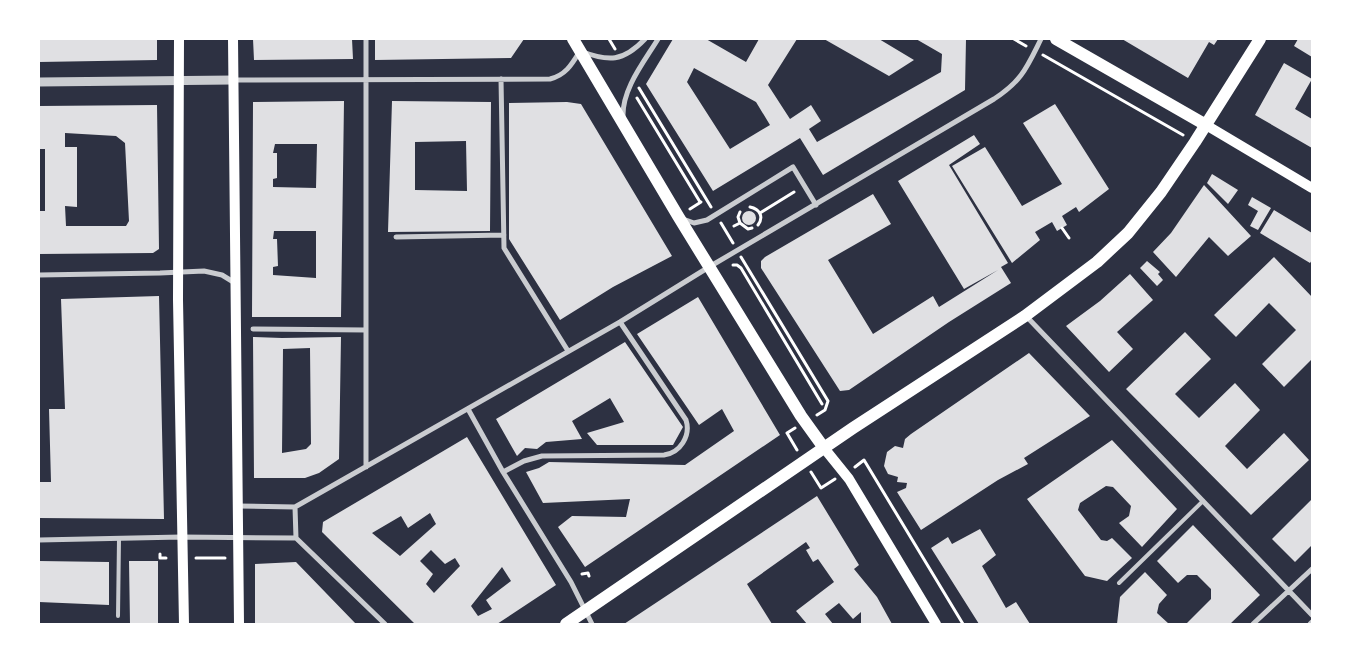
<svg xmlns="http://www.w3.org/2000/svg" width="1351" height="663" font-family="Montserrat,sans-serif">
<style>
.building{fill:#e0e0e3;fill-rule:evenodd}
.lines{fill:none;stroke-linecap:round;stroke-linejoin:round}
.path{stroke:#fff;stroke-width:3}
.service{stroke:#caccd0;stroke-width:4}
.minor{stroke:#caccd0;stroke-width:5}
.tertiary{stroke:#caccd0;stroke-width:9}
.secondary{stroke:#fff;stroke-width:10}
.primary{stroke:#fff;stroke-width:12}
</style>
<rect width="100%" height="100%" fill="#2d3142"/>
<!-- building -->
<path class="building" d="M39,39H157V60L39,62Z
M253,39H352L353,59L254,60Z
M375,39H524L511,58L375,60Z
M673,39H706L746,62L759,39H797L768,85L790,119L811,105L821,121L809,129L817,142L941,72L942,54L916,39H966L965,90L823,175L800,138L713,191L646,84ZM694,68L756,102L770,125L730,149L687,82Z
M824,39H879L914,60L889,76Z
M1122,39H1218L1214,45L1209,42L1188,78Z
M1298,39H1312V57L1294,46Z
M1284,63L1312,79L1295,109L1312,119V148L1255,115Z
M344,101L341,317H252L253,102ZM275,144H317L316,188L273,187V179L277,178V153H273ZM274,231H316V278L273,275V267L278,266L277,239H273Z
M392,101L491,102L490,231L388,232ZM466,141L467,191L415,190V142Z
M567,102L581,104L672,256L613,287L560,320L509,239V103Z
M1055,104L1109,189L1079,212L1076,207L1062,216L1067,225L1057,231L1052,222L1035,232L1040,240L1012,263L952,166L985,147L1022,206L1062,184L1023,123Z
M157,105L159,249L153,253L39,254V211H45V149H39V106ZM65,133L116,136L125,143L129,221L126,226H66L65,206L77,207V147H65Z
M974,135L980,144L949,165L1008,263L1001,267L1011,283L949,322L849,390L840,391L761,268V261L765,257L873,194L891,224L828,260L873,334L933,296L939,307L998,270L964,289L898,181Z
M1212,174L1238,190L1228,204L1207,183Z
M1204,185L1251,236L1228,256L1209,237L1176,277L1153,252L1171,233Z
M1252,197L1271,208L1258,230L1250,226L1258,211L1248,205Z
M1274,210L1312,233V260L1310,263L1260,233Z
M742 218a7 7 0 1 1 14 0a7 7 0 1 1-14 0Z
M1274,257L1312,297V359L1284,387L1262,364L1296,330L1269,303L1236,337L1214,315Z
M1147,261L1160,272L1158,274L1163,280L1157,286L1140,268Z
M1130,274L1153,300L1117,332L1133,349L1109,372L1066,326L1100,301Z
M159,296L164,519L39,518V482H51L49,409H65L61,299Z
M698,297L780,435L585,567L558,527L572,516L626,517L630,499L543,503L526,472L539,468L549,462L685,465L734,431L722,409L699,425L637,334Z
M1185,332L1211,359L1175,394L1199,418L1235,383L1260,410L1225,446L1247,469L1284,433L1309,460L1251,515L1126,389Z
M253,337L282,338L341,337L339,459L319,473L305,478H254ZM310,348L311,444L306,449L282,453L283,349Z
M625,342L683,427L673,445H597L587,433L624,422L610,398L572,421L582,439L546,442L537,449L525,448L517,456L496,419Z
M1029,353L1090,416L1024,458L1028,464L998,480L921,530L897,492L906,488L907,483L897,482L898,477L888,474L884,466L887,452L895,446L903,448L905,439L911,434Z
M467,437L556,585L497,624H415L322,532L323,522ZM430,513L436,524L400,556L372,533L401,516L408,528ZM431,550L445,564L455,558L460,566L434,593L426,584L433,574L420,561ZM502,567L511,581L486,600L492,609L478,616L471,606Z
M1112,440L1177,509L1142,547L1119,523L1129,516L1131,506L1113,487L1106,486L1080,503L1078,510L1101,540L1107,541L1112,538L1132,558L1107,581L1085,576L1027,499Z
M817,496L859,565L854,569L877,597L892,624H861V612L853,619L839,603L825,614L833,624H807L796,611L834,582L818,559L813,562L806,550L810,548L806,542L747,584L772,624H624Z
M1312,499V545L1295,562L1272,539Z
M1193,525L1260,595L1230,624H1186L1211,599V589L1197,575H1187L1178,583L1157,561Z
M980,529L996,555L982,566L1006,608L1016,602L1030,624H979L931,548L948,537L952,544Z
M39,561L109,562V605L39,602Z
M129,561H158V624H130Z
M296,562L356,624H255V564Z
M1145,572L1167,595L1159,604L1157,613L1169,624H1117L1120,597Z"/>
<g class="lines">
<!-- path -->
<path class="path" d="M609,39L615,49
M1014,39L1026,46
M1043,55L1183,135
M639,88L711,207
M637,98L700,202
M750,207C760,209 764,217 758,225
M690,209L701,202
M760,213L794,192
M721,223L733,243
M740,223L748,229L752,228
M734,226L740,223L738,217L740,212
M1062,228L1069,238
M741,257L828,401L825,410L817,415
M733,265H737L741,268L822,404
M795,428L787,433L797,450
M855,467L864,460L963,624
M811,472L821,488L835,479
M160,554V558H166
M196,558H225
M582,574L588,573L589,576"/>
<!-- service -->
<path class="service" d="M1119,583L1203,501
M118,616L119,539"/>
<!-- minor -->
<path class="minor" d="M366,39V467
M501,79L504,248L568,351
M233,80L550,79C566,75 572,64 580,51C609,62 623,62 645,39
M623,117C622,89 644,62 658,39
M683,219L694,223L707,220L793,167L816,205
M396,237L504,235
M39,275L160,273L204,271L222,275L235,283
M1026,316L1312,615
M253,329L366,330
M468,409L503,472L571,582L592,624
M503,472L524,461L542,456L664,455C680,453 691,436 686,420L620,322
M295,507L620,322L709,267L994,99C1022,81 1027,67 1041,39
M296,538L385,624
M39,540L181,537L296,538L295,507L238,506
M1253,624L1312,569
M1310,624L1312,622"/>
<!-- tertiary -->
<path class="tertiary" d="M39,82L233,80"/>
<!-- secondary -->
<path class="secondary" d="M179,39L178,300L184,624
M233,39L239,624
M1206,125L1312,188
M824,448L849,479L936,624"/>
<!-- primary -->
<path class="primary" d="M573,39L678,216L801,416L824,448
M1056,39L1206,125
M566,624L853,428L1025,316L1097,262L1128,233L1161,192L1195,142L1260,39"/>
</g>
<!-- border -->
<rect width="1351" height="663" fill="none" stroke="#ffffff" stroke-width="80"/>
</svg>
